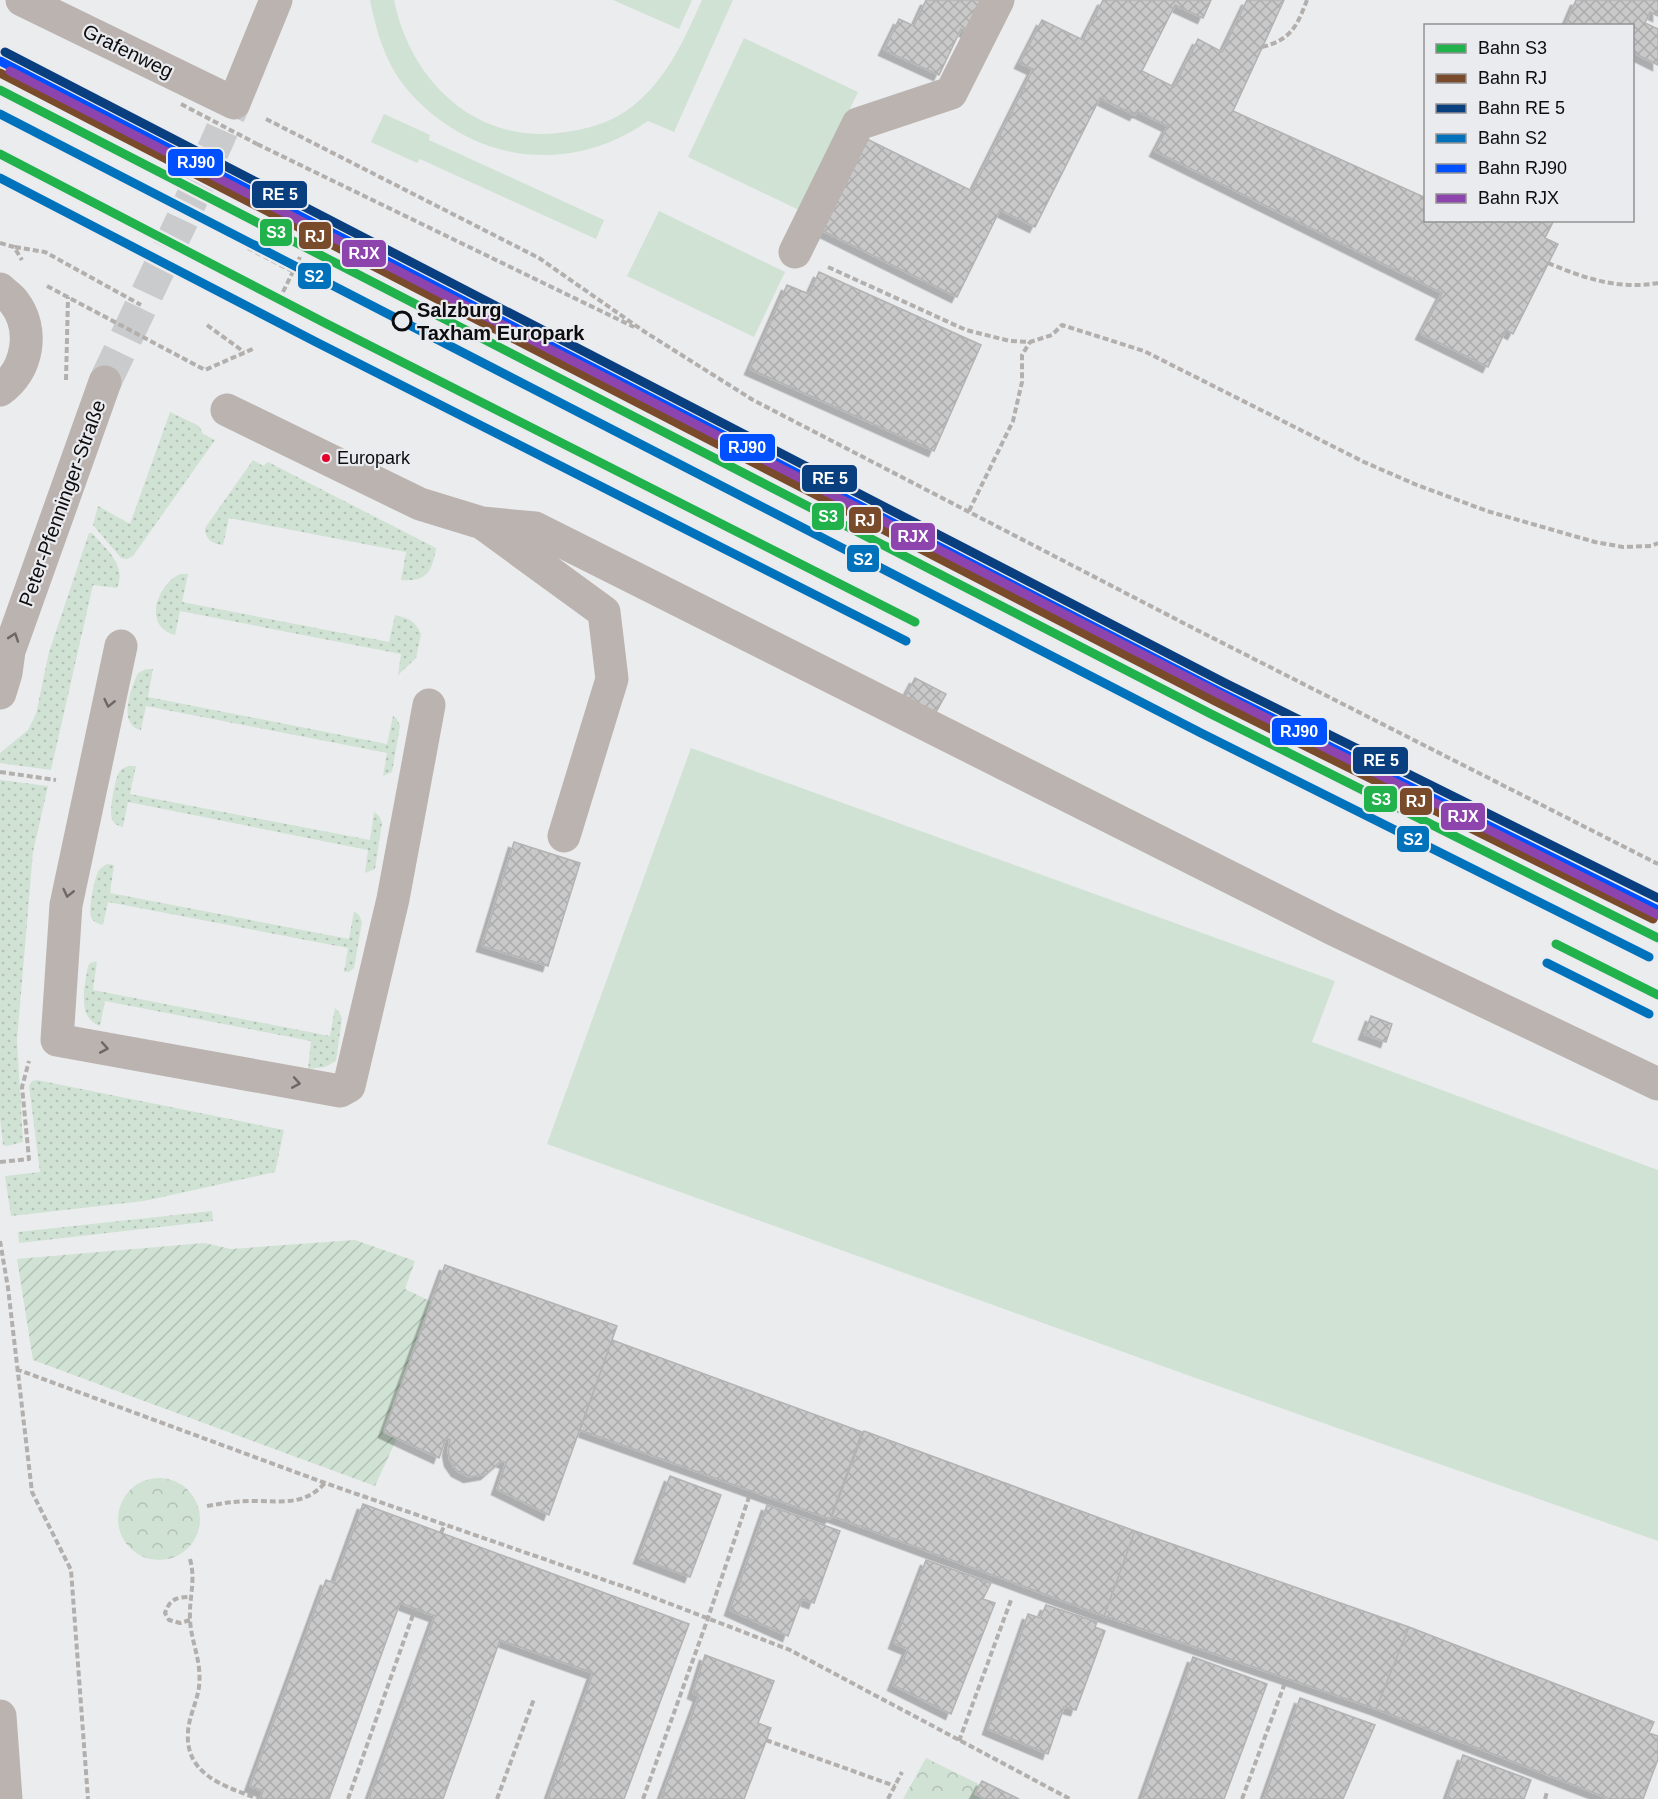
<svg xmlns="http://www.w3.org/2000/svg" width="1658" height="1799" font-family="Helvetica,sans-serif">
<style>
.grass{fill:url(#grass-dots)}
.park{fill:url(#park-crowns)}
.garden{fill:url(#garden-furrows)}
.pitch{fill:#d0e2d4}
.building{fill:url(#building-cross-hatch);stroke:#b3b3b3;stroke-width:1.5;filter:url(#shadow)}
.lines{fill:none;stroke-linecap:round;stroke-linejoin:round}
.minor-tunnel{stroke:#cacbcd;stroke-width:33;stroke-dasharray:33 16;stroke-linecap:butt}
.path{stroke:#b2afad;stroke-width:4;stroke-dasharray:6 3;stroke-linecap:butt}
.minor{stroke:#bbb3af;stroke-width:33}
.path-bridge{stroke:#b2afad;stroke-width:4;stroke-dasharray:6 3;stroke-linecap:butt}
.rail-1-casing{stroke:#eaebef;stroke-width:14}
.rail-2-casing{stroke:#eaebef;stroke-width:14}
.rail-3-casing{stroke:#eaebef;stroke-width:14}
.rail-4-casing{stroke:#eaebef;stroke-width:14}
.rail-5-casing{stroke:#eaebef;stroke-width:14}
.rail-6-casing{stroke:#eaebef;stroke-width:14}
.rail-1{stroke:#22b24c;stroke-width:9}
.rail-2{stroke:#7a4b2a;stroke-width:9}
.rail-3{stroke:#093f7f;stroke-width:9}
.rail-4{stroke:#0072bc;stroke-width:9}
.rail-5{stroke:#0050ff;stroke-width:9}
.rail-6{stroke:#8e44ad;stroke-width:9}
.oneway{stroke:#6d6867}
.stop-dot{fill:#eaebef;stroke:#0d0d0f;stroke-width:3}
.bus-dot{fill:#e4002b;stroke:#eaebef;stroke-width:2}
.labels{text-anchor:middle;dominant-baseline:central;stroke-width:4.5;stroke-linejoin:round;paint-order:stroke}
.bus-label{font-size:18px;fill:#0d0d0f;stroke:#eaebef;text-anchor:start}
.street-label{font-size:20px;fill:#0d0d0f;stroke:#eaebef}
.stop-label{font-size:20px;font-weight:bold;fill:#0d0d0f;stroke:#eaebef;text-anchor:start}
.line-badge{stroke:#eaebef;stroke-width:2}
.badge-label{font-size:16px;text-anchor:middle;font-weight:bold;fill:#fff}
</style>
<defs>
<pattern id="grass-dots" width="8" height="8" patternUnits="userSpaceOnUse" patternTransform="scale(1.5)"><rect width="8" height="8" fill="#d0e2d4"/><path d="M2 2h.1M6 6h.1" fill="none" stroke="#b1c1b5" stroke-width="1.8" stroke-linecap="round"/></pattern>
<pattern id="park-crowns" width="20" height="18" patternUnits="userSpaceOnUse" patternTransform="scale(1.5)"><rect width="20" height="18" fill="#d0e2d4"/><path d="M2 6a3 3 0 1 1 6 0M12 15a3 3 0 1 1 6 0" fill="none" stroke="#b1c1b5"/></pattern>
<pattern id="garden-furrows" width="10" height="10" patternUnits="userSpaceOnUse" patternTransform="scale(1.5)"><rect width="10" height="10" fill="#d0e2d4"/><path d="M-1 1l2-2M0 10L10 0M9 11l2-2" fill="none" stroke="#b1c1b5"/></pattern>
<pattern id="building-cross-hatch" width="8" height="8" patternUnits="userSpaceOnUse" patternTransform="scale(1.5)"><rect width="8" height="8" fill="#cac9ca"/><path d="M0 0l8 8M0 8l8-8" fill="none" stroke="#acabac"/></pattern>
<filter id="shadow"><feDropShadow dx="-5.5" dy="5.5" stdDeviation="0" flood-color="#0004"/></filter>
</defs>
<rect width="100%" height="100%" fill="#ebecee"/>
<!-- grass -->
<path class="grass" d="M170,412L199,426L203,434L215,440L133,556L127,559L121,558L93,525L98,506L130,524Z
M253,460L263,466L268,462L436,548C432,572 427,582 401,580L406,552L229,518L223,545C213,544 205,540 205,528Z
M89,533H92C106,549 127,565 117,588L93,585L51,770L0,763V753L28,730L36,714L49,652Z
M180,574H188L182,602L389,642L395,615C408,618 416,621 421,634L416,658L398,675L401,654L180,611L175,635C142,626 157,585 180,574Z
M146,669H153L148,697L387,744L393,716L397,719L400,726L392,772L383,776L387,753L146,706L141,730C117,725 131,688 138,673Z
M128,766H136L130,794L370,840L374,812L379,816L382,823L375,869L365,873L368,850L128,802L123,827C118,826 114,824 112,819C109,812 115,776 120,771C121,769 126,767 128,766Z
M0,780L48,786L33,852L17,1040L23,1142L7,1146L3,1145L0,1118Z
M107,864L114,865L110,893L349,939L354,911L359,915L362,922L354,968L349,972H344L348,948L108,902L103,925C98,924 93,922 91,917C88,911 95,875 99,870C101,868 105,865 107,864Z
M97,961L93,990L330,1036L335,1008L339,1012L342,1018L336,1061L325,1067L308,1069L311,1041L105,1001L100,1026C76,1018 85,984 88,966L90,963Z
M37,1080L284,1130L275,1172L144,1201L11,1216L5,1176L40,1172L29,1086L32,1081Z
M212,1211L213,1221L19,1243L18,1232Z"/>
<!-- park -->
<path class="park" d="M118 1519a41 41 0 1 1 82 0a41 41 0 1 1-82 0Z
M926,1758L1009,1799H903Z"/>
<!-- garden -->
<path class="garden" d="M355,1240L415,1261L405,1289L432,1302L397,1438L375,1486L33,1360L17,1259L204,1243L231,1249Z"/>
<!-- pitch -->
<path class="pitch" d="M370,0H394C411,83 478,146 566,132C586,129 609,123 626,111C665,84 683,42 702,0H733L674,132L648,121C581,168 497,167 432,114C418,102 402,86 393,69C381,47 375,25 370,0Z
M613,0H692L679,29Z
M744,38L858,92L801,211L688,157Z
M384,114L430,135L429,140L604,220L596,239L420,159L417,163L371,142Z
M659,211L785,272L754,337L627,276Z
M691,748L1335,981L1312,1042L1658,1170V1541L1190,1376L547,1144Z"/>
<!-- building -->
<path class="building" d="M926,0H982L967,32L961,29L939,75L884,50L899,19L914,26Z
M1103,0H1211L1203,18L1175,5L1142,71L1174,87L1198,39L1222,52L1247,0H1284L1233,111L1426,198V220H1554L1545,238L1558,244L1513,334L1506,330L1488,367L1421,334L1442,293L1155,151L1168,126L1137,111L1135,115L1100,98L1035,227L1000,210L957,297L815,227L861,136L972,191L1033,69L1020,63L1042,20L1083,40Z
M1576,0H1658V16L1650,12L1645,23L1658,29V65L1632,52V26H1565Z
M819,272L981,345L934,451L750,369L787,285L809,294Z
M915,678L946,694L935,714L904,699Z
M514,842L580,863L548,966L482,946Z
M1371,1016L1392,1024L1386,1042L1364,1034Z
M445,1265L617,1326L549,1515L497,1489L506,1463L501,1461L486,1474L469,1477L457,1471L450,1461L448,1450L450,1440L446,1438L439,1458L384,1432Z
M612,1340L862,1432L830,1519L580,1430Z
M864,1431L1135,1531L1104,1616L832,1516Z
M670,1476L721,1495L690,1577L639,1558Z
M363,1504L689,1624L624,1799H548L593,1673L500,1640L443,1799H369L435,1616L400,1603L329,1799H260L263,1791L250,1786L326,1580L334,1583Z
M767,1505L840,1531L814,1603L802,1599L788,1636L730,1610Z
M1135,1531L1409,1627L1376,1709L1104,1616Z
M926,1560L991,1583L983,1599L995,1603L951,1714L893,1685L908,1649L894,1643Z
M1046,1605L1097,1622L1095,1627L1105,1631L1076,1710L1064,1707L1048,1754L988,1729L1028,1614L1040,1618Z
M1409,1627L1654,1722L1649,1733L1658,1736V1759L1643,1799H1610L1376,1709Z
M705,1655L774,1681L758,1723L771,1728L744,1799H661L699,1696L693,1693Z
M1193,1657L1267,1684L1224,1799H1142Z
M1300,1698L1375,1725L1343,1799H1264Z
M1463,1755L1531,1780L1524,1799H1447Z
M982,1781L1019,1799H985L975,1794Z"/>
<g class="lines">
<!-- minor-tunnel -->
<path class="minor-tunnel" d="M105,382L184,216L234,103"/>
<!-- path -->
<path class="path" d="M1262,47C1291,40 1297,26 1307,0
M266,119L539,258L645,332L753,400L1195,629L1658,864
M257,144L634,327
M0,243L14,247L22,260
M15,247L45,252L141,305
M248,248L292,271
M1548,263C1584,278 1618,290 1658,283
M828,267L966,330L1010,341L1030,342L1052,335L1062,325L1144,351L1364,462L1417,485L1487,511L1595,542L1623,547L1651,546L1658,543
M47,286L205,370L255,348
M283,292L300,257
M207,325L244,352
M66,380L68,297
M969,511L1013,421L1022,382V355L1030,342
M0,772L56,780
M0,1162L29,1159L22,1087L29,1061
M0,1241L8,1288L32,1492L71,1570L88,1799
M16,1369L325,1483L642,1593L790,1650L1070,1799
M207,1506C223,1503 238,1501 254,1501C282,1501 304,1506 325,1483
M441,1533L445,1524
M190,1559C196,1581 189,1597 190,1619C191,1643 202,1660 199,1687C197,1702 189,1716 188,1732C185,1773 221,1785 253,1797
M190,1620L180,1623L169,1620L165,1613C170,1599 176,1597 191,1597
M766,1740L895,1786
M959,1741L1011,1600
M348,1799L415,1609
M497,1799L534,1699
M643,1799L708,1618L751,1491
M888,1799L902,1772
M1242,1799L1286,1680
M1545,1799L1547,1792"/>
<!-- minor -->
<path class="minor" d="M22,0L234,103L276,0
M795,252L858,124L951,93L998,0
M0,289C4,293 10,297 14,302C35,329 28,371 0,390
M227,410L420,504L482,523L535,528L1333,929L1658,1084
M482,523L604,612L612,679L564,836
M121,646L66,905L57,1040L340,1091L349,1086L393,899L429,705
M0,693L6,673L9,651L105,382
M0,1716L6,1799"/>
<!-- path-bridge -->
<path class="path-bridge" d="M181,104L257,144"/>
<!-- rail-1 casing -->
<g class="rail-1-casing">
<path id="rail-1" d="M0,90L1211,714L1658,938
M0,154L325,323L915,622
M1556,944L1658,995"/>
</g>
<!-- rail-2 casing -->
<g class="rail-2-casing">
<path id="rail-2" d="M0,73L1215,701L1653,919"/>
</g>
<!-- rail-3 casing -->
<g class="rail-3-casing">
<path id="rail-3" d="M5,52L1225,683L1658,898"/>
</g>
<!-- rail-4 casing -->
<g class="rail-4-casing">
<path id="rail-4" d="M0,114L1201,733L1649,957
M0,178L316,342L906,641
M1547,963L1649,1014"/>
</g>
<!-- rail-5 casing -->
<g class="rail-5-casing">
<path id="rail-5" d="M0,61L1220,692L1658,910"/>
</g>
<!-- rail-6 casing -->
<g class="rail-6-casing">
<path id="rail-6" d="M10,71L1221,695L1658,915"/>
</g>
<!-- rail-1 -->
<use href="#rail-1" class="rail-1"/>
<!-- rail-2 -->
<use href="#rail-2" class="rail-2"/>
<!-- rail-3 -->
<use href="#rail-3" class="rail-3"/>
<!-- rail-4 -->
<use href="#rail-4" class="rail-4"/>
<!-- rail-5 -->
<use href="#rail-5" class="rail-5"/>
<!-- rail-6 -->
<use href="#rail-6" class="rail-6"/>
</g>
<!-- one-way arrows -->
<defs><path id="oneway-chevron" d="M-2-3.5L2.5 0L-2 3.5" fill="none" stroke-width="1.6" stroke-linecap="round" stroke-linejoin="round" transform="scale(1.5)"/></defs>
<g class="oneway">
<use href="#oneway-chevron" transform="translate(14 637) rotate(-71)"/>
<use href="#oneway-chevron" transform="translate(109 703) rotate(103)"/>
<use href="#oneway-chevron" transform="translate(68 893) rotate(103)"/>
<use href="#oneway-chevron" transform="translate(104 1048) rotate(10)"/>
<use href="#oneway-chevron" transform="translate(296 1083) rotate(10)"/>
</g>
<!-- markers -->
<circle class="stop-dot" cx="402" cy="321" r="9"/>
<circle class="bus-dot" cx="326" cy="458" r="5"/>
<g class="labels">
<!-- bus labels -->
<g class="bus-label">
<text x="337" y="458">Europark</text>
</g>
<!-- street labels -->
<g class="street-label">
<text transform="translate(128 51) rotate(26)">Grafenweg</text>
<text transform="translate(62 503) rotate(-70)">Peter-Pfenninger-Straße</text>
</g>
<!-- stop labels -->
<g class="stop-label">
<text x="417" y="310">Salzburg<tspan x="417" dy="23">Taxham Europark</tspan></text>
</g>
</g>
<g class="line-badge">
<rect x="167" y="148" width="57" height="29" rx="6" fill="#0050ff"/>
<rect x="251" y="180" width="57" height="29" rx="6" fill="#093f7f"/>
<rect x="259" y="218" width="34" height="29" rx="6" fill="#22b24c"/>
<rect x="298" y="221" width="34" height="29" rx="6" fill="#7a4b2a"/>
<rect x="341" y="239" width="46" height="29" rx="6" fill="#8e44ad"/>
<rect x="297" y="262" width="35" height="28" rx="6" fill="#0072bc"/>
<rect x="719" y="433" width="57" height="29" rx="6" fill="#0050ff"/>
<rect x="801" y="464" width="57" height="29" rx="6" fill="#093f7f"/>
<rect x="811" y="502" width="34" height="29" rx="6" fill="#22b24c"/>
<rect x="848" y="506" width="34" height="28" rx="6" fill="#7a4b2a"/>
<rect x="890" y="522" width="46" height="29" rx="6" fill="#8e44ad"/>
<rect x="846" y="544" width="34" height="29" rx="6" fill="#0072bc"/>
<rect x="1271" y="717" width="57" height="29" rx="6" fill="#0050ff"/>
<rect x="1352" y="746" width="57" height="29" rx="6" fill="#093f7f"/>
<rect x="1363" y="785" width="35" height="28" rx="6" fill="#22b24c"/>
<rect x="1399" y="787" width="34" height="29" rx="6" fill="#7a4b2a"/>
<rect x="1440" y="802" width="46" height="29" rx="6" fill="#8e44ad"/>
<rect x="1396" y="825" width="34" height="28" rx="6" fill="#0072bc"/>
</g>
<g class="badge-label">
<text x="196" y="168">RJ90</text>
<text x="280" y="200">RE 5</text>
<text x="276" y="238">S3</text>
<text x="315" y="242">RJ</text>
<text x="364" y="259">RJX</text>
<text x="314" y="282">S2</text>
<text x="747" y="453">RJ90</text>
<text x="830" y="484">RE 5</text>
<text x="828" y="522">S3</text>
<text x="865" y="526">RJ</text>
<text x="913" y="542">RJX</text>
<text x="863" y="565">S2</text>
<text x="1299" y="737">RJ90</text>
<text x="1381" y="766">RE 5</text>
<text x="1381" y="805">S3</text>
<text x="1416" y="807">RJ</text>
<text x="1463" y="822">RJX</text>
<text x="1413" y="845">S2</text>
</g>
<!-- legend -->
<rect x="1424" y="24" width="210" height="198" fill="#eaebef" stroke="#929295" stroke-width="1.5"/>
<rect x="1436" y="44" width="30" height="9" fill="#22b24c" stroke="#929295" stroke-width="1.5"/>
<text x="1478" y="54" font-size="18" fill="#0d0d0f">Bahn S3</text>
<rect x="1436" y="74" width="30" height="9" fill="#7a4b2a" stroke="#929295" stroke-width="1.5"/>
<text x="1478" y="84" font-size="18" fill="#0d0d0f">Bahn RJ</text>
<rect x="1436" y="104" width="30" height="9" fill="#093f7f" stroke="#929295" stroke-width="1.5"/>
<text x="1478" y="114" font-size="18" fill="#0d0d0f">Bahn RE 5</text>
<rect x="1436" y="134" width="30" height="9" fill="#0072bc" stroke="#929295" stroke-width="1.5"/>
<text x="1478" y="144" font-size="18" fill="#0d0d0f">Bahn S2</text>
<rect x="1436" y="164" width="30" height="9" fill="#0050ff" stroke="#929295" stroke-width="1.5"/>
<text x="1478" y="174" font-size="18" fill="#0d0d0f">Bahn RJ90</text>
<rect x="1436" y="194" width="30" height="9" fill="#8e44ad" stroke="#929295" stroke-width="1.5"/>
<text x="1478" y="204" font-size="18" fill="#0d0d0f">Bahn RJX</text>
</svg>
